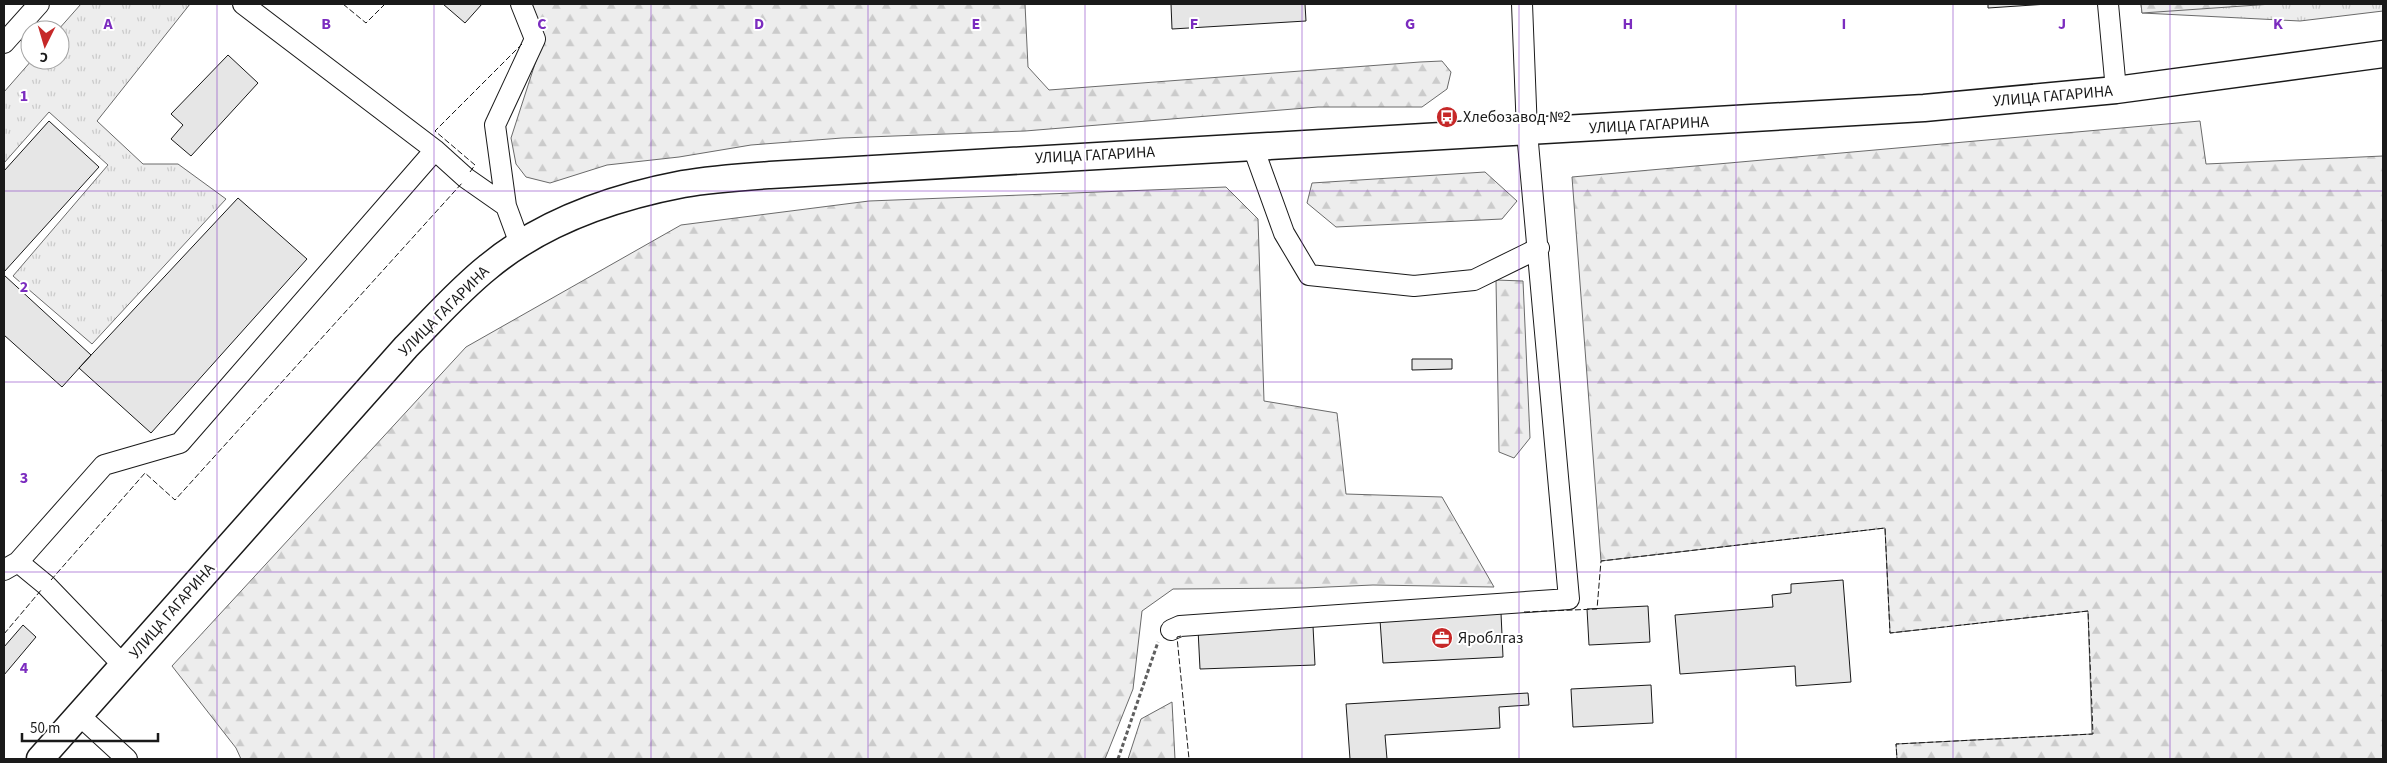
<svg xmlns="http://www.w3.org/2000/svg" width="2387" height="763" font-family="'Source Sans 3',sans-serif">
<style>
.grass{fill:url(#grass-tufts);stroke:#6a6a6a}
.forest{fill:url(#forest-firs);stroke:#6a6a6a}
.building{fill:#e6e6e6;stroke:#1a1a1a}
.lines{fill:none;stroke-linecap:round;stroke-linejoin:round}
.minor-casing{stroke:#1a1a1a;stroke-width:22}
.major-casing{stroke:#1a1a1a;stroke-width:29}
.path{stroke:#5f5f5f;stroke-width:3;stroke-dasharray:4 2.5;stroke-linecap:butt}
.minor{stroke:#fff;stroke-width:20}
.major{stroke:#fff;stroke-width:26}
.fence{stroke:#1a1a1a;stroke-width:1;stroke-dasharray:6 2.5;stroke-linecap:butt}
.grid{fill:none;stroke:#7b2cbf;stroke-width:1;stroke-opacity:0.55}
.labels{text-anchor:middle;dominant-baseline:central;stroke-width:4;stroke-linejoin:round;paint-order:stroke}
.street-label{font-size:16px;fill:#1a1a1a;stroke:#fff}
.poi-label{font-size:16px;fill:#1a1a1a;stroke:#fff;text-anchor:start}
.grid-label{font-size:16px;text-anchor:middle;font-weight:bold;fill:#7b2cbf;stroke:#fff;stroke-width:4;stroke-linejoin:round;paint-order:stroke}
</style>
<defs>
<pattern id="grass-tufts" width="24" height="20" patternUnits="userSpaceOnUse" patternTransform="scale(1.25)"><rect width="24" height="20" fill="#ededed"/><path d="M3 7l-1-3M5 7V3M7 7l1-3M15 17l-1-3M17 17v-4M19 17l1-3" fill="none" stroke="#cbcbcb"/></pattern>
<pattern id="forest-firs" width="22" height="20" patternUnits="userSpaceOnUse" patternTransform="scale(1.25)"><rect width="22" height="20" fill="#ededed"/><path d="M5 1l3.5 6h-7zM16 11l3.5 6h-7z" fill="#cbcbcb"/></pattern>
</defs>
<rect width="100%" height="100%" fill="#fff"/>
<!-- grass -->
<path class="grass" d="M81,4H190L97,121L143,164H178L226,199L92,344L13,276L108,165L49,112L4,163V92L32,60H60L58,30Z
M2141,4H2383V11L2300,21L2142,13Z"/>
<!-- forest -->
<path class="forest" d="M531,4H1025L1028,67L1049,90L1420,62L1442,61L1451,72L1447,89L1422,107H1318L1025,131L842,138L751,145L679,157L607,165L550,183L526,177L516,164L511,138L543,39Z
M2141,4H2272L2142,13Z
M2200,121L2206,164L2383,156V759H1897L1896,744L2092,734L2088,611L1890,633L1885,528L1601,561L1572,177Z
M1485,172L1517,201L1502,219L1336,227L1307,203L1312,183Z
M1226,187L1258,219L1264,401L1337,413L1346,494L1442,497L1494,587L1373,585L1305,588L1173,589L1142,611L1133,689L1105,759H241L236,748L172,666L466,347L681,225L869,201Z
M1496,280L1523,281L1530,438L1514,458L1499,452Z
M1172,702L1175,759H1128L1141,719Z"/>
<!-- building -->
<path class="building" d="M443,4H482L465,23Z
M1171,4H1305L1306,21L1172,29Z
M1988,4H2048L1988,8Z
M228,55L258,83L191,156L171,139L183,125L171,114Z
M49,121L99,167L4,272V171Z
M238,198L307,259L151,433L79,368Z
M4,275L91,355L62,387L4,335Z
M1412,359H1452V369L1412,370Z
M1843,580L1851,682L1796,686L1795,666L1680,674L1675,615L1773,607L1772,595L1791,593V584Z
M1648,606L1650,642L1589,645L1587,609Z
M1501,613L1503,657L1383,663L1380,620Z
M23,625L36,637L4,675V647Z
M1313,626L1315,665L1200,669L1198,629Z
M1651,685L1653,723L1573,727L1571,689Z
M1528,693L1529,705L1499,707L1500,728L1385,735L1387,759H1350L1346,704Z"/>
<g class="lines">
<!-- minor casing -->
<g class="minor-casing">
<path id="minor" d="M243,4L435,150L466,178L506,206
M2108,4L2116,90
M4,43L39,4
M1253,147L1284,233L1309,275L1414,286L1474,280L1539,248
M520,244L506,206L495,125L535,39L521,4
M18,562L104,465L180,443L435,150
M4,570L18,562L46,585L124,666
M1171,630L1180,626L1569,599L1527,132L1522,4
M79,715L127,759"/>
</g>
<!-- major casing -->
<g class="major-casing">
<path id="major" d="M40,759L406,347C433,320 458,291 488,267C542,222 615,197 683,184C711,179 741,177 770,175L1924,108L2116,90L2383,54"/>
</g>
<!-- path -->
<path class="path" d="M1118,759L1158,642"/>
<!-- minor -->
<use href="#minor" class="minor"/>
<!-- major -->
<use href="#major" class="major"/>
<!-- fence -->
<path class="fence" d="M343,4L366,23L385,4
M470,172L475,165L435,131L522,44
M51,580L145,473L175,500L463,182
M1524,612L1597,609L1601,561L1885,528L1890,633L2088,611L2093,734L1896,744L1897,759
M4,634L42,589
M1181,636L1177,637L1189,759"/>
</g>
<!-- grid -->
<path class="grid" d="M217,4V759M434,4V759M651,4V759M868,4V759M1085,4V759M1302,4V759M1519,4V759M1736,4V759M1953,4V759M2170,4V759M4,191H2383M4,382H2383M4,572H2383"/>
<!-- icons -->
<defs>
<g id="bus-disc" transform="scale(1.125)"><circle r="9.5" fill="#c62828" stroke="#fff"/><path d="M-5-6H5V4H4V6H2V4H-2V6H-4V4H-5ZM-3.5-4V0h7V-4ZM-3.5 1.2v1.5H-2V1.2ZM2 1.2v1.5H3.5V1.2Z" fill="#fff"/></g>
<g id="office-disc" transform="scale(1.125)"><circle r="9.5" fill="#c62828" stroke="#fff"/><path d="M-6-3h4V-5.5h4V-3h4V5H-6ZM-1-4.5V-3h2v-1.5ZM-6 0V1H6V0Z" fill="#fff"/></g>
</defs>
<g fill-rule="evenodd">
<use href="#bus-disc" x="1447" y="117"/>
<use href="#office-disc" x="1442" y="638"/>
</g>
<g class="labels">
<!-- street labels -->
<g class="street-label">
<text transform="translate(2053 96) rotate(-5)">УЛИЦА ГАГАРИНА</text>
<text transform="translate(1649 125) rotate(-3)">УЛИЦА ГАГАРИНА</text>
<text transform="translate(1095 155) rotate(-3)">УЛИЦА ГАГАРИНА</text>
<text transform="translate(444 311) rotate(-45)">УЛИЦА ГАГАРИНА</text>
<text transform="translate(172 611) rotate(-49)">УЛИЦА ГАГАРИНА</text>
</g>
<!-- poi labels -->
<g class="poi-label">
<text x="1463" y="117">Хлебозавод №2</text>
<text x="1458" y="638">Яроблгаз</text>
</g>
</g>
<g class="grid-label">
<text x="108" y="29">A</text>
<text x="326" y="29">B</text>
<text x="542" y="29">C</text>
<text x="759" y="29">D</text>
<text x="976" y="29">E</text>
<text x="1194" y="29">F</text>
<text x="1410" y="29">G</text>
<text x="1628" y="29">H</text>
<text x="1844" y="29">I</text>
<text x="2062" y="29">J</text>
<text x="2278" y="29">K</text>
<text x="24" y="101">1</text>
<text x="24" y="292">2</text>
<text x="24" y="483">3</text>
<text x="24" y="673">4</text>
</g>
<!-- border -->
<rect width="2387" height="763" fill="none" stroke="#1a1a1a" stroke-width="10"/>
<!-- north arrow -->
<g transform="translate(45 45) rotate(185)"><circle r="24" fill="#ffffff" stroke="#a3a3a3"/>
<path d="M0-4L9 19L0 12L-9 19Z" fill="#c62828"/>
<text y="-8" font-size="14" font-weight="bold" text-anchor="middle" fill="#1a1a1a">С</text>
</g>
<!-- scale -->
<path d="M22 733v8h136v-8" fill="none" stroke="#1a1a1a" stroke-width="2.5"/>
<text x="30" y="733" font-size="15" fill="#1a1a1a" stroke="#ffffff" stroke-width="4" paint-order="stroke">50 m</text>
</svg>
